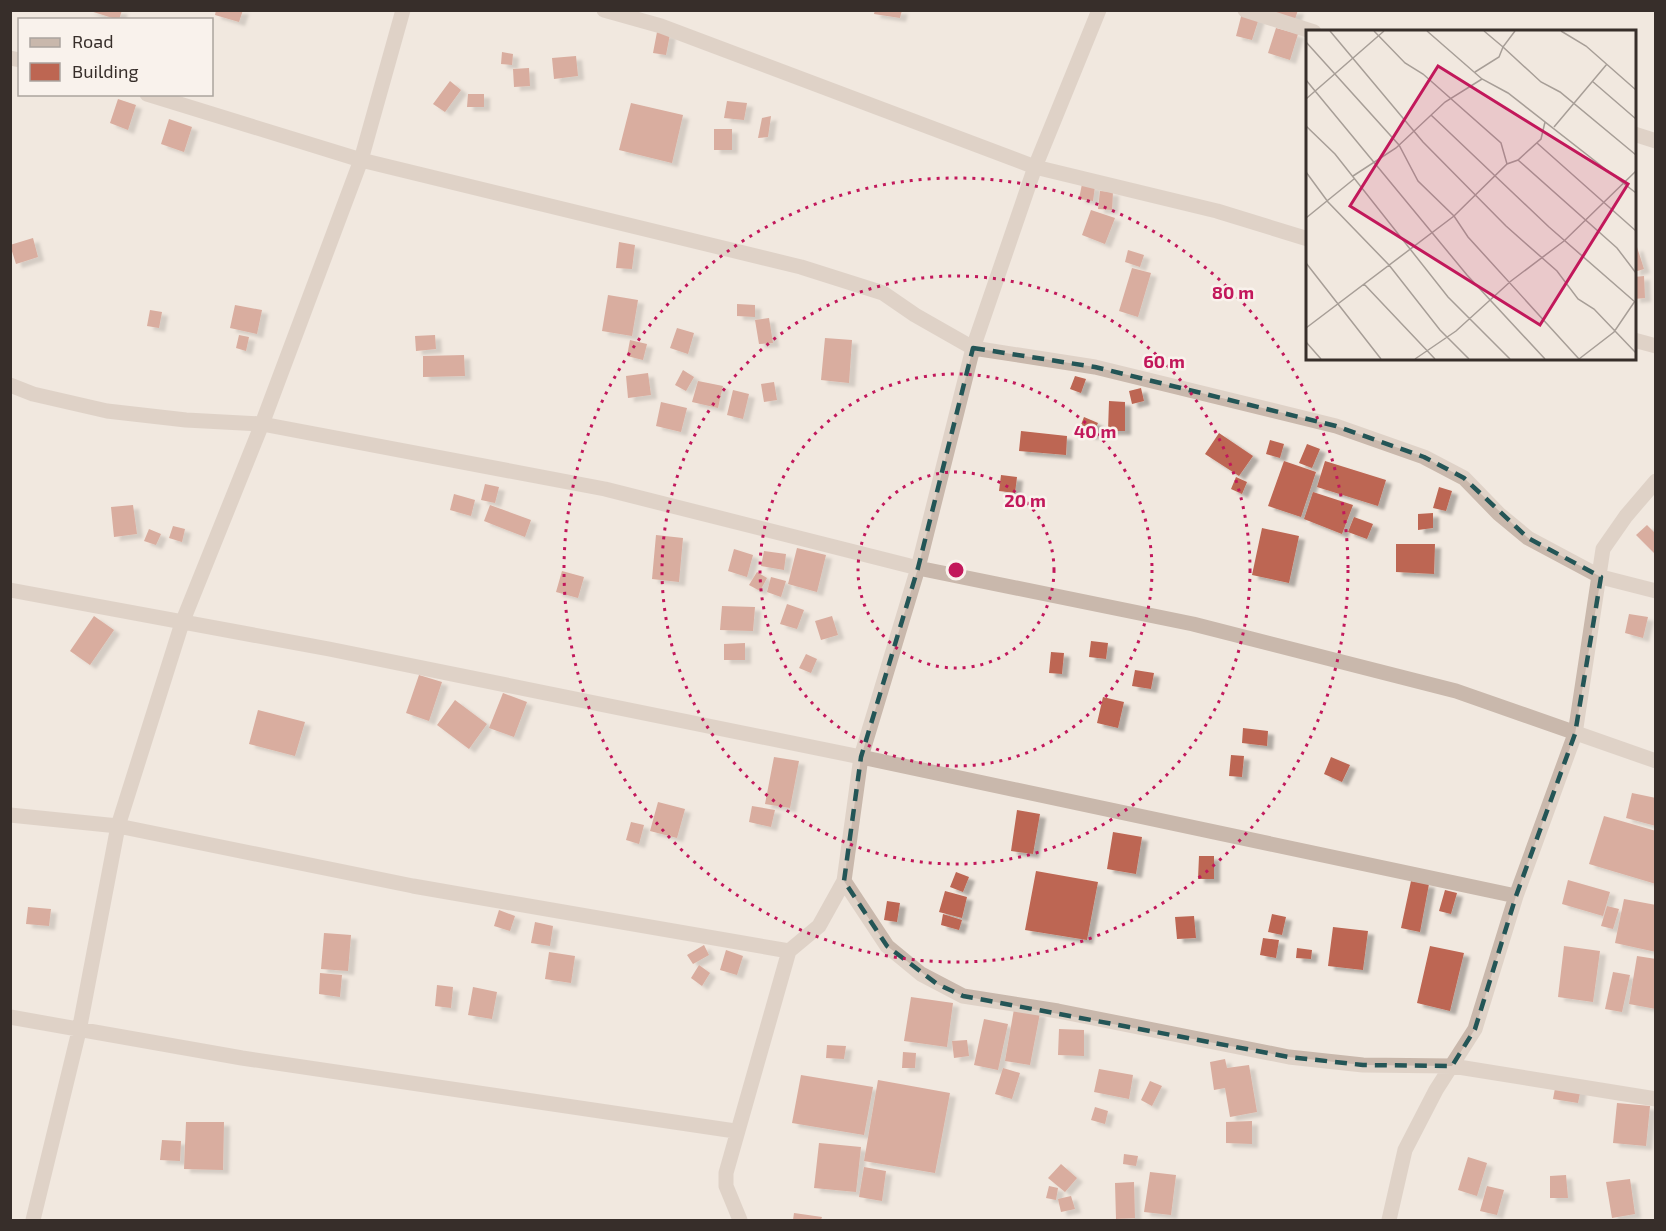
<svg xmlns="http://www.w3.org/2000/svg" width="1666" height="1231" font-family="'Exo 2',sans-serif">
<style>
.building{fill:#bd6652;filter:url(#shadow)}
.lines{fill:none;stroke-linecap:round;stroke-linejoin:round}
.minor{stroke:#c9b8ac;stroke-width:15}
.marked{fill:none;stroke:#235556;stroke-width:4.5;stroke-dasharray:12 8;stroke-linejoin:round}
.ring{fill:none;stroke:#c2185b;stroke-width:3;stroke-dasharray:3 6}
.inset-road{fill:none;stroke:#a79e97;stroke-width:1.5}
.view{fill:#c2185b;fill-opacity:0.15;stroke:#c2185b;stroke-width:3}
.inset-edge{fill:none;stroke:#372e2a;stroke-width:3}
.centre{fill:#c2185b;stroke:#f9f2ec;stroke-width:3}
.ring-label{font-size:18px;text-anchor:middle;font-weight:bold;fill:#c2185b;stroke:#f9f2ec;stroke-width:5;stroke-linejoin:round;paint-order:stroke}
</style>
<defs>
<filter id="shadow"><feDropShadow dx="6" dy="4" stdDeviation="1.5" flood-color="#0004"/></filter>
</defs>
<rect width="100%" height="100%" fill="#f1e8df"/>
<!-- building -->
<path class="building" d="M87,10H122L119,20Z
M216,10H243L239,22L215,15Z
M875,10H902L900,18L874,14Z
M1275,10H1298L1294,22L1274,16Z
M1242,13L1259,18L1252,40L1236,36Z
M1276,28L1298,34L1290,60L1268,53Z
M657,32L670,34L666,55L653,53Z
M502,52L513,54L512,65L501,64Z
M576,56L578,76L554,79L552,58Z
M529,68L530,86L514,87L513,69Z
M450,81L461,90L445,112L433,104Z
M468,94H484V107H467Z
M118,99L136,105L128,130L110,123Z
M727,101L747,103L744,120L724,118Z
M631,103L683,115L672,163L619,150Z
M771,116L768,137L758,138L762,118Z
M169,119L192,127L184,152L161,144Z
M714,129H732V150H714Z
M1082,184L1095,186L1093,201L1079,199Z
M1100,191L1113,192L1112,210L1098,209Z
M1091,210L1115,218L1105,244L1082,235Z
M33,238L38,257L16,264L10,245Z
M619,242L635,245L632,269L616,268Z
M1637,247L1644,269L1634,272V248Z
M1128,250L1144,255L1140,267L1125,262Z
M1132,268L1151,273L1138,317L1119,311Z
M1644,276L1645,298L1634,299V277Z
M608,295L638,300L632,336L602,331Z
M737,304L755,305V317L737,316Z
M235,305L262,310L257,334L230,328Z
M150,310L162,312L159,328L147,326Z
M769,318L773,343L759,344L755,320Z
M677,328L694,333L688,354L670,348Z
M239,335L249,337L246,351L236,348Z
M435,335L436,349L416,351L415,336Z
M825,338L852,340L849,383L821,380Z
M630,340L647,344L643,360L627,356Z
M464,355L465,376L423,377V356Z
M683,370L694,377L686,391L675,385Z
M648,373L651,395L628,398L626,376Z
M1075,376L1086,379L1081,393L1070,389Z
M698,381L723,386L718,408L692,402Z
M774,382L777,400L764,402L761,384Z
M1141,388L1144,401L1132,404L1129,391Z
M733,390L749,394L743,419L727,415Z
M1109,401L1125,402V431H1108Z
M661,402L687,408L681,432L656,426Z
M1084,417L1098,423L1092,436L1079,430Z
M1021,431L1067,436L1066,455L1019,451Z
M1219,433L1253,456L1239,476L1205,454Z
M1270,440L1284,444L1280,458L1266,454Z
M1307,444L1320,449L1312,468L1299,463Z
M1284,461L1316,472L1301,517L1268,506Z
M1325,461L1386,480L1378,506L1317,487Z
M1001,475L1017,477L1015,493L999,491Z
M1236,477L1247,482L1242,494L1231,489Z
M485,484L499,487L495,503L481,500Z
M1439,487L1452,491L1446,511L1433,508Z
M1313,492L1353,505L1342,534L1304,519Z
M454,494L475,500L471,516L450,510Z
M133,505L137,534L114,537L111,507Z
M490,505L531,520L525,537L484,521Z
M1433,513V528L1418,530V514Z
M1354,517L1373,524L1367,539L1348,532Z
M1647,525L1656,534V555L1636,535Z
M173,526L185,529L182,542L169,538Z
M1262,528L1299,536L1289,583L1252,575Z
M149,529L161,534L156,545L144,541Z
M656,535L683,538L679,582L652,579Z
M1396,544H1435L1434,574L1396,572Z
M797,548L826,555L817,592L788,584Z
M734,549L753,555L747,577L728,571Z
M764,551L786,554L784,570L761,566Z
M562,571L584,577L578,598L556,592Z
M757,572L767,578L760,591L749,585Z
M771,577L786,581L781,597L767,592Z
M787,604L804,610L797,629L780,624Z
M722,606L755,607L753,631L720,630Z
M1629,614L1648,617L1643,638L1625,633Z
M94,616L114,630L90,665L70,651Z
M832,616L838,635L821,640L815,621Z
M1091,641L1108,643L1106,659L1089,657Z
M745,643V660H724V644Z
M1051,652L1064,653L1062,674L1049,673Z
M806,654L817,659L811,673L799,668Z
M1135,670L1154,673L1151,689L1132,686Z
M419,675L442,682L429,721L406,713Z
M503,693L527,702L514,737L489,728Z
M1103,697L1124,702L1118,728L1097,723Z
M455,700L487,724L469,749L437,725Z
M258,710L305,722L295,756L249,744Z
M1243,728L1268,731L1267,746L1242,743Z
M1231,755L1244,756L1242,777L1229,776Z
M774,757L799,761L790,808L765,804Z
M1331,757L1350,765L1342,782L1324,774Z
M1632,793L1656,798V826L1626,818Z
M658,802L685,809L677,838L650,831Z
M752,806L775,810L771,827L749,822Z
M1017,810L1040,814L1033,854L1011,851Z
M1604,816L1656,831V884L1589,864Z
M631,822L644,825L639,844L626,840Z
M1113,832L1142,837L1136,874L1107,869Z
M1199,856H1214V879H1198Z
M1036,871L1098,882L1087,940L1025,930Z
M956,872L969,877L963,892L950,887Z
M1568,880L1610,892L1603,916L1562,904Z
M1411,881L1429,884L1420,932L1401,928Z
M1445,890L1457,893L1451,914L1439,911Z
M945,891L967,897L962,918L939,912Z
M1624,899L1656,905V952L1615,943Z
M887,901L900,903L897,922L884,920Z
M1607,906L1619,909L1613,929L1601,926Z
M28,907L51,909L49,926L26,924Z
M499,910L515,916L510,931L494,926Z
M943,914L962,920L959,930L941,925Z
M1272,914L1286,917L1282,935L1268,932Z
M1194,916L1196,938L1177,939L1175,917Z
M535,922L553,926L550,946L531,943Z
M1333,927L1368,931L1363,970L1328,966Z
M324,933L351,935L348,971L321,969Z
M1263,938L1279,940L1276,958L1260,955Z
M704,945L709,955L693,964L687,955Z
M1430,946L1464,953L1450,1011L1417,1003Z
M1564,946L1600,951L1593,1002L1558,997Z
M1297,948L1312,950L1311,959L1296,958Z
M726,950L743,956L737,975L720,970Z
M549,952L575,956L571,983L545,979Z
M1637,956L1656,959V1009L1629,1004Z
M699,965L710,973L702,986L691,978Z
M1613,972L1630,975L1622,1012L1605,1009Z
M320,973L342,975L340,997L319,994Z
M437,985L453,987L451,1008L435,1006Z
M473,987L497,992L492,1019L468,1015Z
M911,997L953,1003L947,1047L904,1041Z
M1014,1009L1040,1013L1030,1065L1005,1061Z
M984,1019L1008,1024L998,1070L974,1065Z
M1059,1029L1084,1030V1056L1058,1055Z
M967,1040L969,1056L954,1058L952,1041Z
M827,1045L846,1046L844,1059L826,1058Z
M903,1052L916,1053L915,1068H902Z
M1225,1059L1227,1068L1249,1065L1257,1112L1230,1117L1225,1088L1214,1090L1210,1062Z
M1003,1068L1020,1073L1012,1099L995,1094Z
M1099,1069L1133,1075L1129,1099L1094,1092Z
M801,1075L873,1087L864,1135L792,1123Z
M878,1080L950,1093L935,1173L864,1161Z
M1150,1081L1162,1086L1152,1106L1141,1100Z
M1556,1083L1581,1088L1578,1103L1553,1099Z
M1617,1103L1650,1106L1646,1146L1613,1143Z
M1095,1107L1108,1111L1105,1124L1091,1120Z
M1252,1121V1144L1226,1143V1122Z
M186,1122H224L223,1170L184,1169Z
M162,1140L181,1141L180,1161L160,1160Z
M819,1143L861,1147L856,1192L814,1188Z
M1124,1154L1138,1156L1136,1166L1123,1164Z
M1468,1157L1487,1163L1477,1196L1458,1190Z
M1061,1164L1077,1178L1065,1192L1048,1178Z
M864,1167L886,1171L882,1201L859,1197Z
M1150,1172L1176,1175L1171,1215L1144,1212Z
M1566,1175L1568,1198H1550V1176Z
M1630,1179L1635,1214L1612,1218L1606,1182Z
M1134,1182L1135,1218L1116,1219L1115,1183Z
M1049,1186L1058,1188L1056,1200L1046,1198Z
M1487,1186L1504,1190L1497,1215L1480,1211Z
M1071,1196L1075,1209L1061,1212L1058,1199Z
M794,1213L822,1217L821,1220H793Z"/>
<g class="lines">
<!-- minor -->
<path class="minor" d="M604,10L661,26L1035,167L1217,211L1308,239
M1245,10L1314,32
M10,58L20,60
M147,94L361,160L801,267L883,293L915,315L973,348L1095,367L1336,426L1424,457L1464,478L1499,514L1528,538L1601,577L1656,591
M1634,134L1656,141
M1634,340L1656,346
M10,385L33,394L107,411L186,420L262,424L605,489L918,568L1193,624L1456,691L1656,761
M10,590L329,649L861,757L1516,896
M10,815L118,826L413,886L789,951
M844,881L887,946L921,974L963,996L1058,1011L1289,1057L1363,1065L1452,1066L1656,1099
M10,1017L242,1058L735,1131
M33,1220L79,1031L118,826L182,623L262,424L361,160L403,10
M740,1220L726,1186V1173L789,951L819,926L844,881L861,757L918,568L973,348L1035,167L1099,10
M1389,1220L1405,1150L1436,1090L1475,1029L1516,896L1575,734L1603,549L1626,516L1656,481"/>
</g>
<!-- marked area -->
<path d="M0 0H1666V1231H0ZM973,348L1095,367L1336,426L1424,457L1464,478L1528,538L1601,577L1575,734L1516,896L1475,1029L1452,1066L1363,1065L1289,1057L963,996L937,984L887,946L844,881L861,757L918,568Z" fill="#f1e8df" fill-opacity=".55" fill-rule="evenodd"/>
<path class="marked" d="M973,348L1095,367L1336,426L1424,457L1464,478L1528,538L1601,577L1575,734L1516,896L1475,1029L1452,1066L1363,1065L1289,1057L963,996L937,984L887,946L844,881L861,757L918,568Z"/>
<!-- distance rings -->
<g class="ring">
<circle cx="956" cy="570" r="98"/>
<circle cx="956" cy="570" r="196"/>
<circle cx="956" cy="570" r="294"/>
<circle cx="956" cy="570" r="392"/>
</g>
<!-- overview -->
<g transform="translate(1306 30)">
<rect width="330" height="330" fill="#f1e8df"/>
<path class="inset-road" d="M24,1L117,112L200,196L251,241L272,269L288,279L330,323M68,1L99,33L117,44L195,113L201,134M121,1L176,49L202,63L330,163M178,1L197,17L209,1M255,1L280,16L330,60M0,12L93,115L112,151L148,186L162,207L273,329M169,42L193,27L197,17L235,52L254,62L330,125M0,50L161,245L239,329M286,51L330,89M0,69L78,1M125,85L243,197L329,272M0,96L29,124L142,267L204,329M248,97L301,34M231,113L330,201M212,130L311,218L330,243M0,142L22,172L83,235L134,300L163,329M47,146L90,118L139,72L176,49M0,188L48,149M0,233L75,329M58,254L129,329M0,298L148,186L201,134L212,130L235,109L239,92M0,312L15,329M109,329L150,301L205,251L258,211L330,141M273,329L308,302L329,271"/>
<path class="view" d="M132,36L322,154L234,295L44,176Z"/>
<rect width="330" height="330" class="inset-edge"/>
</g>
<circle cx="956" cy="570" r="9" class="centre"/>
<g class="ring-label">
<text x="1233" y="299">80 m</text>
<text x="1164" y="368">60 m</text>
<text x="1095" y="438">40 m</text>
<text x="1025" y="507">20 m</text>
</g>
<!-- border -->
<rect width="1666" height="1231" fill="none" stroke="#372e2a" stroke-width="24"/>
<!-- legend -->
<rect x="18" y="18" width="195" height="78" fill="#f9f2ec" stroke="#aba49e" stroke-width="1.5"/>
<rect x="30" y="38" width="30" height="9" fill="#c9b8ac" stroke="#aba49e" stroke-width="1.5"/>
<text x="72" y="48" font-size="18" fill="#372e2a">Road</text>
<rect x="30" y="63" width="30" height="18" fill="#bd6652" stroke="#aba49e" stroke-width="1.5"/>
<text x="72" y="78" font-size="18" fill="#372e2a">Building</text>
</svg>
